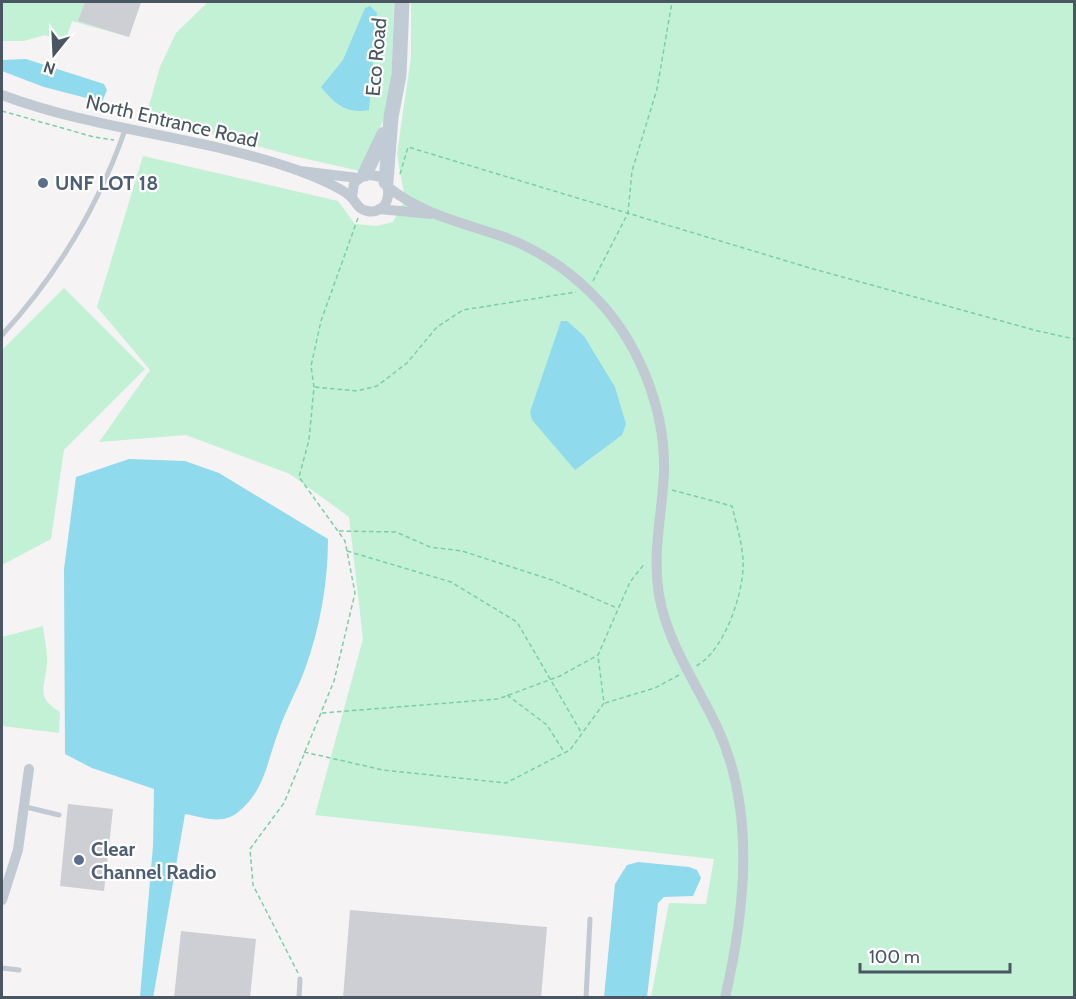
<svg xmlns="http://www.w3.org/2000/svg" width="1076" height="999" font-family="Cabin,sans-serif">
<style>
.green{fill:#c3f1d5}
.water{fill:#90daee}
.building{fill:#cdcfd5}
.lines{fill:none;stroke-linecap:round;stroke-linejoin:round}
.path{stroke:#7ad0a6;stroke-width:1.5;stroke-dasharray:4.5 3;stroke-linecap:butt}
.lane{stroke:#c1cad2;stroke-width:5}
.street{stroke:#c1cad2;stroke-width:10}
.secondary{stroke:#c1cbd6;stroke-width:15}
.service-dot{fill:#5c6f8a;stroke:#fff;stroke-width:2}
.labels{text-anchor:middle;dominant-baseline:central;stroke-width:4.5;stroke-linejoin:round;paint-order:stroke}
.street-label{font-size:20px;fill:#4a5661;stroke:#fff}
.service-label{font-size:20px;font-weight:bold;fill:#4e5e75;stroke:#fff;text-anchor:start}
</style>
<rect width="100%" height="100%" fill="#f5f3f3"/>
<!-- green -->
<path class="green" d="M2,2H141L129,37L72,21L65,42L45,35L24,41H2Z
M208,2H394L392,72L386,114L360,171L298,157L146,116L160,67L176,33Z
M411,2H1074V997H651L669,903L706,904L714,859L315,815L363,639L349,517L290,474L186,435L99,442L150,370L97,307L143,156L338,201L355,224L377,226L393,222L405,199L397,154L411,57Z
M64,288L145,369L64,450L51,539L2,565V350Z
M43,626C44,638 48,652 47,664C45,687 35,697 60,712L59,733L2,726V637Z"/>
<!-- water -->
<path class="water" d="M370,6L377,13L369,110C346,114 335,104 321,87L343,60L365,8Z
M26,59L104,84L107,90L102,102L44,87L2,71V60Z
M561,321H567L584,336L615,387L626,424L622,435L575,470L532,420L530,412Z
M129,459L185,461L219,473L328,539C328,583 320,628 305,669C297,691 285,711 278,733C266,764 265,791 237,813C221,825 202,817 185,814L153,998L140,997L153,846L154,789L92,768L65,754L64,569L76,477Z
M638,862L689,867L697,870L701,878L693,896L664,897L658,903L647,997H604L615,884L627,865Z"/>
<!-- building -->
<path class="building" d="M85,2H141L129,37L78,21Z
M68,804L113,809L104,891L60,886Z
M350,910L547,927L541,998H343Z
M181,931L256,939L250,998H174Z"/>
<g class="lines">
<!-- path -->
<path class="path" d="M2,111L94,137L114,140
M400,174L408,147L810,268L1034,330L1074,339
M593,281L628,213L632,171L657,89L672,2
M315,387L357,391L377,386L407,363L437,327L463,310L576,292
M672,490L732,506C736,523 742,542 743,560C745,591 724,652 696,666
M339,531L396,532L430,547L462,551L552,580L617,608
M347,551L451,582L517,622L581,732
M507,695L547,725L564,752
M605,703L655,688L679,675
M322,713L498,699L560,676L598,655L630,582L645,563
M304,752L383,770L506,783L570,750L604,703L598,656
M298,973L253,885L250,849L284,803L334,681L355,593L345,541L299,477L309,440L314,387L311,366L321,321L358,218"/>
<!-- lane -->
<path class="lane" d="M2,335C57,275 98,207 125,130
M26,807L59,815
M2,968L19,970
M299,998L300,979
M586,998L590,919"/>
<!-- street -->
<path class="street" d="M2,95C98,131 201,136 297,170C311,175 340,187 350,196C357,202 357,209 367,211C388,215 394,190 382,177L365,174L354,183L352,197
M300,171L358,178
M388,187C423,215 464,223 504,237C535,248 567,269 590,292C637,337 666,408 664,473C662,515 652,553 659,595C668,645 697,684 718,729C756,812 745,911 725,998
M379,209L431,214
M2,900L18,850L29,769"/>
<!-- secondary -->
<path class="secondary" d="M365,174L384,134
M386,182L391,117L399,75L402,2"/>
</g>
<!-- markers -->
<g class="service-dot">
<circle cx="43" cy="183" r="6"/>
<circle cx="79" cy="860" r="6"/>
</g>
<g class="labels">
<!-- street labels -->
<g class="street-label">
<text transform="translate(376 57) rotate(-85)">Eco Road</text>
<text transform="translate(172 121) rotate(13)">North Entrance Road</text>
</g>
<!-- service labels -->
<g class="service-label">
<text x="55" y="183">UNF LOT 18</text>
<text x="91" y="849">Clear<tspan x="91" dy="23">Channel Radio</tspan></text>
</g>
</g>
<!-- border -->
<rect width="1076" height="999" fill="none" stroke="#4a5661" stroke-width="6"/>
<!-- north arrow -->
<g transform="translate(54 54) rotate(198)" stroke="#ffffff" stroke-width="4.5" paint-order="stroke">
<path d="M0-4.5L10 22L0 15L-10 22Z" fill="#4a5661"/>
<text y="-9" font-size="16" font-weight="bold" text-anchor="middle" fill="#4a5661">N</text>
</g>
<!-- scale -->
<path d="M860 963v9h150v-9" fill="none" stroke="#4a5661" stroke-width="3"/>
<text x="869" y="963" font-size="18" fill="#4a5661" stroke="#ffffff" stroke-width="4.5" paint-order="stroke">100 m</text>
</svg>
